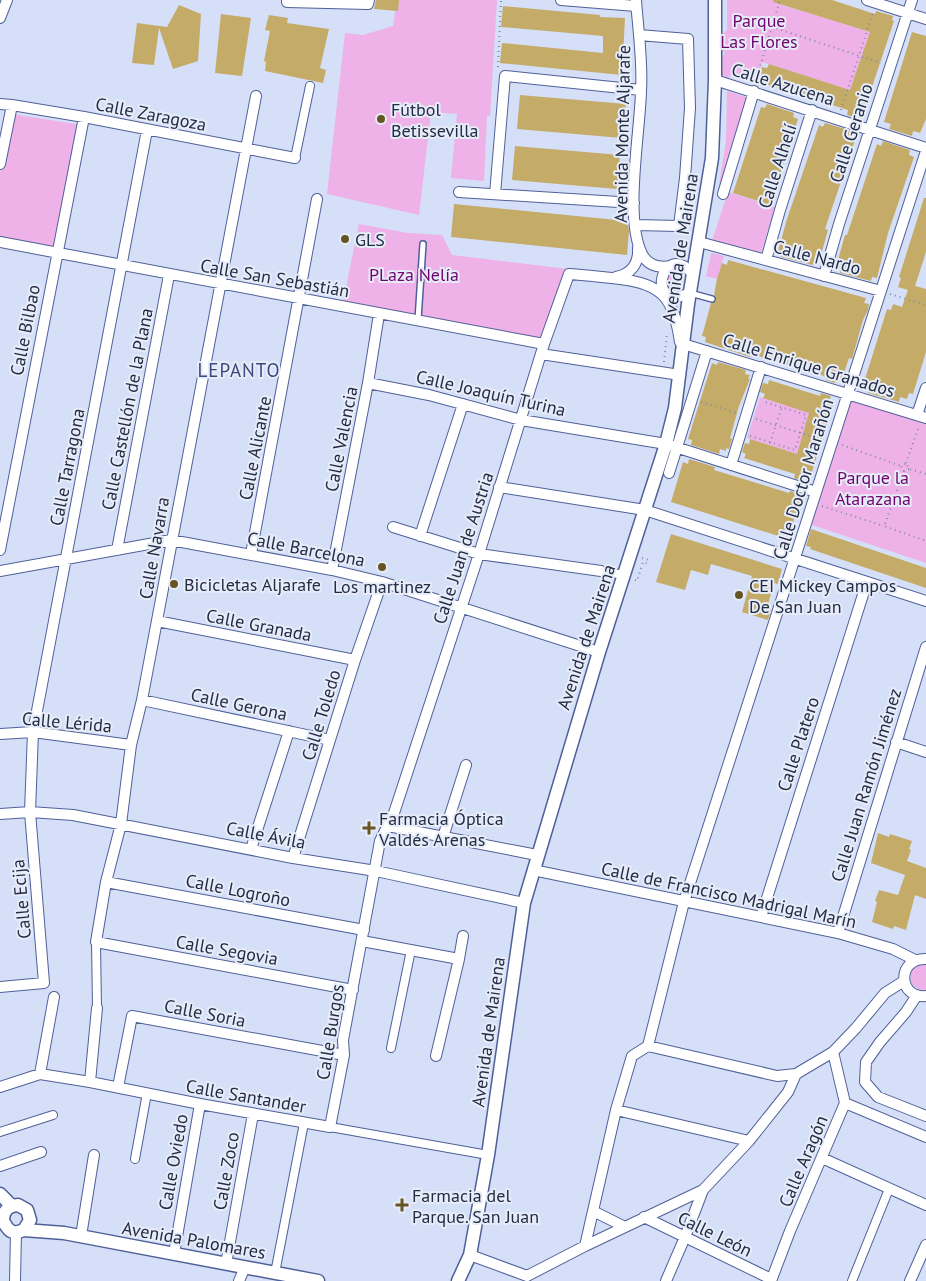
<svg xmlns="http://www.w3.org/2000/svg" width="926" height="1281" font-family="'PT Sans',sans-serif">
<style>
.green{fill:#eeb1e8}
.building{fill:#c4ab68}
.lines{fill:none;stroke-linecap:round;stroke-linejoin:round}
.service-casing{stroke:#4f6098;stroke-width:8}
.pedestrian-casing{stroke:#4f6098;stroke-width:10}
.minor-casing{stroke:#4f6098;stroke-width:12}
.tertiary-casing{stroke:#4f6098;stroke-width:15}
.path{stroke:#828ba4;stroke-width:2;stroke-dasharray:1 4;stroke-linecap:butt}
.service{stroke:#fff;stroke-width:5}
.pedestrian{stroke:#fff;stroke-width:8}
.minor{stroke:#fff;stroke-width:10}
.tertiary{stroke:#fff;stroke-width:12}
.poi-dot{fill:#652;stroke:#e7ecf9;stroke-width:2}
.labels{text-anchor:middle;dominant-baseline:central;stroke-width:4;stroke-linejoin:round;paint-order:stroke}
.park-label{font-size:18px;fill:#70036d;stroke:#e7ecf9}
.street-label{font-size:18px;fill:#242c44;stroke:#e7ecf9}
.poi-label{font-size:18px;fill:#242c44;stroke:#e7ecf9;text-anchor:start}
.neighbourhood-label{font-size:19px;letter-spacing:1px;fill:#39497e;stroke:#e7ecf9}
</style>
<rect width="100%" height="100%" fill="#d5dff8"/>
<!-- green -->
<path class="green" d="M397,0H497L490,116H487L484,181L451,178L457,114L431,112L419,215L327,194L345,33L363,35L393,26Z
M727,0H780L779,4L870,32L850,90L762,62L755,82L731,74L728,79L720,73L723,65L721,60L725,54L721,46L724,37L723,33L727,30Z
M727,91L746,97L747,99L719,193L718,192L726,141Z
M12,114L82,125L55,250L0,241V173Z
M728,192L775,207L761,253L712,241Z
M359,224L408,233L442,235L452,255L568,269L542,339L343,302Z
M712,253L724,256L717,279L706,276L711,254Z
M676,271L683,273L682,288L677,291L671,288L667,282L669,275Z
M847,394L926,418V563L806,523Z
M760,397L810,413L797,454L747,438Z
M919,965H926V990C914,991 907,981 912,970Z"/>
<!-- building -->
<path class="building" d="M376,0H399L398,11L374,9Z
M773,0H832L875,14L876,11L893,16L892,20L894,21L863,114L858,112L856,118L847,115L848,110L762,83L764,78L759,76L762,67L767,68L769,64L850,90L870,32L773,2Z
M179,5L201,14L198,61L173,69L159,28L154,65L132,63L137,23L167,27Z
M503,6L600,15V17L625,18L622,75L500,63L502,43L603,53V36L501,27Z
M221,14L251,18L242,76L215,73Z
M269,15L288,18L287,23L329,29L320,68L326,70L323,83L265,71L266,62L264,61L270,31L265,30Z
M912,32L926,36V119L920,133L913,131L912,136L889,129L891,124L884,122Z
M520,95L626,104L622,138L517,129Z
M767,104L794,113L793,117L798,119L770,205L733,193L761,107L765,108Z
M825,123L852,131L851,136L856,137L825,229L828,230L819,262L814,261L813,265L781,257L783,252L778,251L787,219L819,125L823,127Z
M883,141L910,150L909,155L914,157L888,233L877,278L872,277L871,281L840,273L841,268L836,267L845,235H847L877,144L881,146Z
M515,146L620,155L617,189L512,180Z
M924,198H926V252L915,286L926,289V352L913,394L909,393L907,399L900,397L899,402L868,393L869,388L867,387L869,381L865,379L887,309L891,310L893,304L902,307L908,290L898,287L901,278L899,277Z
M454,204L627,221L629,231L627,255L451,237Z
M728,260L866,298L864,303L869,304L868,310L863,320L852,359L849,358L842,379L837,378L835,383L826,380L827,377L812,372L751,354L750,357L705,342L706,337L702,336L711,303L716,301V297L714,295L717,279L722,263L727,265Z
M718,362L746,370L745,374L750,375L748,379H750L739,406L730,438L732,439L729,449L726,448V451L720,449L719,454L691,445L692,440L688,439L712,363L717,365Z
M769,380L820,396L821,393L831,396L829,401L834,402L810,478L805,476L803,481L794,478L795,474L744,458L746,454L742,452L745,443L749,444L750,439L797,454L809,413L763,398L765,394L760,392L763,383L768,384Z
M689,459L715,467L714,470L789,493L790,491L799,494L798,498L803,500L799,510H797L788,539L671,502L683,462L688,464Z
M811,529L926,568V588L810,549L811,547L806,546Z
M671,534L782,569L778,584L774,583L767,608L771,609L768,620L742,612L752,576L711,564L708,575L691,570L685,590L656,582Z
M878,833L889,837L890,834L912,841L909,849L911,850L907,861L926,868V899L915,895L906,930L894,926L893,929L872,922L877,902L875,901L879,890L898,895L905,875L871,863Z"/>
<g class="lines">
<!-- service casing -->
<g class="service-casing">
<path id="service" d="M690,293L712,299
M418,320L423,244"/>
</g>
<!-- pedestrian casing -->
<g class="pedestrian-casing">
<path id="pedestrian" d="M295,158L310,86
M601,571L624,575
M96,942L97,1008
M391,1048L411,950
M330,1127L488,1155
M0,1132L53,1115
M135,1159L147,1093
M275,1273L304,1123
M852,1281L889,1189"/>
</g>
<!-- minor casing -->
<g class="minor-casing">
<path id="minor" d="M287,0V2L368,4L369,0
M561,0L636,6
M636,0C638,30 643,61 641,91C640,133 624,218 642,254C648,266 659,268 671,266
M867,0L926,19
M0,18L7,0
M715,80L926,148
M256,96L142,700L131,745L121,824L106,882L96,942L353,990
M0,104L12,105L84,117L295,158
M0,164L12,105
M459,192L634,203
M495,194L505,76L641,90
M723,194L754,91
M635,225L679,226L685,178L690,108L688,39L639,35
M0,242L544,344
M699,242L881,291
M766,260L780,210L812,110
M824,276L839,224L912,0
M616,277C631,274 639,264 638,248
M690,293C644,314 661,238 693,274
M683,344L926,418
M541,354L680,375
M368,383L429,395L521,420L666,444L816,492
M917,415L926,388
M731,465L761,367
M669,473L707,351
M499,487L645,510L926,601
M393,527L479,554L601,571
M420,536L463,404
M0,550L84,117
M117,550L169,275
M251,554L317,199
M332,570L368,383L379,314
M0,571L171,540L332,570L382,582L599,652
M157,621L355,660
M142,700L330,740
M0,734L33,732L131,745
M896,742L926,752
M0,814L30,812L73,815L293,858L376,871L524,903
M388,826L537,855
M443,837L466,765
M251,849L289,731
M293,858L355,660L382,582
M533,870L838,933L893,949L915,960
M106,882L364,930
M761,917L867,582
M838,933L926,647
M362,941L459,959
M926,959C896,958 898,999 926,996
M0,987L44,983L30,812L33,732L147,130
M917,995L906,1012L880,1042L866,1062L865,1082L878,1097L926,1116
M648,1046L777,1076L796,1074L833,1052L856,1028L885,993L904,981
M436,1056L459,959L463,936
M40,1074L54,997
M90,1082L97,1008
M0,1087L40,1074L90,1082L200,1104L330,1127L344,1055L343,1040L380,841L394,813L479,554L544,344L569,274C586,275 603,277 620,279C664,284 674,300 680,342
M118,1087L132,1016L344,1055
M845,1103L926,1137
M616,1110L749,1141
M822,1158L926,1205
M0,1166L41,1152
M593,1211L625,1227
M644,1217L767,1277L770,1281
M81,1236L94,1155
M585,1246L616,1110L632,1056L648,1046L684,902L926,151
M174,1254L200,1104
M470,1255L527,1276L585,1246L703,1190L749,1141L788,1092L796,1074
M226,1264L253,1114
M15,1281L16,1232
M239,1281L245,1267
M666,1281L685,1237L703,1190
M771,1281L790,1231L845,1103L833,1052
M910,1281L926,1245"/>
</g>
<!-- tertiary casing -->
<g class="tertiary-casing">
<path id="tertiary" d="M0,1194L12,1206
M0,1216C7,1226 8,1237 24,1230L30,1220L27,1210L18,1205C8,1206 4,1210 3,1219
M24,1230L64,1233L318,1281
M458,1281L470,1255L488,1155L524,903L599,652L666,444L675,408L688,304L712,158L715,80V0"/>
</g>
<!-- path -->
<path class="path" d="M772,27L780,0
M498,67L501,0
M756,80L772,27L881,63
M841,110L873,13
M890,294L926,305
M664,362L667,334
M701,402L737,413
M756,419L823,440
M750,436L795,450L806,415L762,401
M770,443L782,407
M842,445L901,466
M906,463L919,426
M909,469L904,471L901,466L906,463L909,469L926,474
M904,471L884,526L926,541
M822,506L884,526
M642,558L649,560
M635,580L637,581L643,562L648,564"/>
<!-- service -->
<use href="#service" class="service"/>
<!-- pedestrian -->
<use href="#pedestrian" class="pedestrian"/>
<!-- minor -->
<use href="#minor" class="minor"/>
<!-- tertiary -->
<use href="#tertiary" class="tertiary"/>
</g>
<!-- markers -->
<g class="poi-dot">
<circle cx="381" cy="119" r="5"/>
<circle cx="345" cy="239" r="5"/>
<circle cx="382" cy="567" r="5"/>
<circle cx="174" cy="584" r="5"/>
<circle cx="739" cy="595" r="5"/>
<path d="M366.5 820.5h5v5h5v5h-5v5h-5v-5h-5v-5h5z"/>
<path d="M399.5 1197.5h5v5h5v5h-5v5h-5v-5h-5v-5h5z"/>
</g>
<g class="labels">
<!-- park labels -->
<g class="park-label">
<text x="759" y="20">Parque<tspan x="759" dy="21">Las Flores</tspan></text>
<text x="414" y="274">PLaza Nelía</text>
<text x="873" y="477">Parque la<tspan x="873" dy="21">Atarazana</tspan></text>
</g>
<!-- street labels -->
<g class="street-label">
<text transform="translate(783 84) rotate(17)">Calle Azucena</text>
<text transform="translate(151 114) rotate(11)">Calle Zaragoza</text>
<text transform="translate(851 133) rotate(-72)">Calle Geranio</text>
<text transform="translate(622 134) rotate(-89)">Avenida Monte Aljarafe</text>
<text transform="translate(777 166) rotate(-72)">Calle Alhelí</text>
<text transform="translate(680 248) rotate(-81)">Avenida de Mairena</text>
<text transform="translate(817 257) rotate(15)">Calle Nardo</text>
<text transform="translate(275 278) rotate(10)">Calle San Sebastián</text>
<text transform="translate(25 330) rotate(-79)">Calle Bilbao</text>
<text transform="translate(809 365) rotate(17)">Calle Enrique Granados</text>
<text transform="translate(491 393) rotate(13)">Calle Joaquín Turina</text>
<text transform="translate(127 409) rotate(-79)">Calle Castellón de la Plana</text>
<text transform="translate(341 439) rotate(-79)">Calle Valencia</text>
<text transform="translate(255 448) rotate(-79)">Calle Alicante</text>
<text transform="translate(67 467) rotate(-79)">Calle Tarragona</text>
<text transform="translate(803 479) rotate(-73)">Calle Doctor Marañón</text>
<text transform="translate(154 548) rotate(-80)">Calle Navarra</text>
<text transform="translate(463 548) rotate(-72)">Calle Juan de Austria</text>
<text transform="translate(306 549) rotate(11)">Calle Barcelona</text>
<text transform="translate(259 625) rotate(11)">Calle Granada</text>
<text transform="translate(586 637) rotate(-72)">Avenida de Mairena</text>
<text transform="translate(239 704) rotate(12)">Calle Gerona</text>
<text transform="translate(321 715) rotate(-73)">Calle Toledo</text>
<text transform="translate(67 722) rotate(5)">Calle Lérida</text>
<text transform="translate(798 744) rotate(-72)">Calle Platero</text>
<text transform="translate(866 785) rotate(-73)">Calle Juan Ramón Jiménez</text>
<text transform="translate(266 835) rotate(11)">Calle Ávila</text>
<text transform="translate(238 890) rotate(11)">Calle Logroño</text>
<text transform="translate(729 895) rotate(12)">Calle de Francisco Madrigal Marín</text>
<text transform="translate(21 899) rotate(-95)">Calle Ecija</text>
<text transform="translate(227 950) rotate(10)">Calle Segovia</text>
<text transform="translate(205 1013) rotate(11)">Calle Soria</text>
<text transform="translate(330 1032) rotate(-81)">Calle Burgos</text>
<text transform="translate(488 1032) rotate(-82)">Avenida de Mairena</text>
<text transform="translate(246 1096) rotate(10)">Calle Santander</text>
<text transform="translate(803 1161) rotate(-67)">Calle Aragón</text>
<text transform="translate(173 1162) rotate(-80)">Calle Oviedo</text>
<text transform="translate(226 1171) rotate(-80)">Calle Zoco</text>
<text transform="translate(715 1234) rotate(26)">Calle León</text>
<text transform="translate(194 1240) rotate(10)">Avenida Palomares</text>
</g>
<!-- poi labels -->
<g class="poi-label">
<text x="391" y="109">Fútbol<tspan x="391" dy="21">Betissevilla</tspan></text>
<text x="355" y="239">GLS</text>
<text x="184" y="584">Bicicletas Aljarafe</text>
<text x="749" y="585">CEI Mickey Campos<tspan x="749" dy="21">De San Juan</tspan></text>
<text x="382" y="586" text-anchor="middle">Los martinez</text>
<text x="379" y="818">Farmacia Óptica<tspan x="379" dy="21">Valdés Arenas</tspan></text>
<text x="412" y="1195">Farmacia del<tspan x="412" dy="21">Parque. San Juan</tspan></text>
</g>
<!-- neighbourhood labels -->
<g class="neighbourhood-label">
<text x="239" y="370">LEPANTO</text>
</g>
</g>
</svg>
